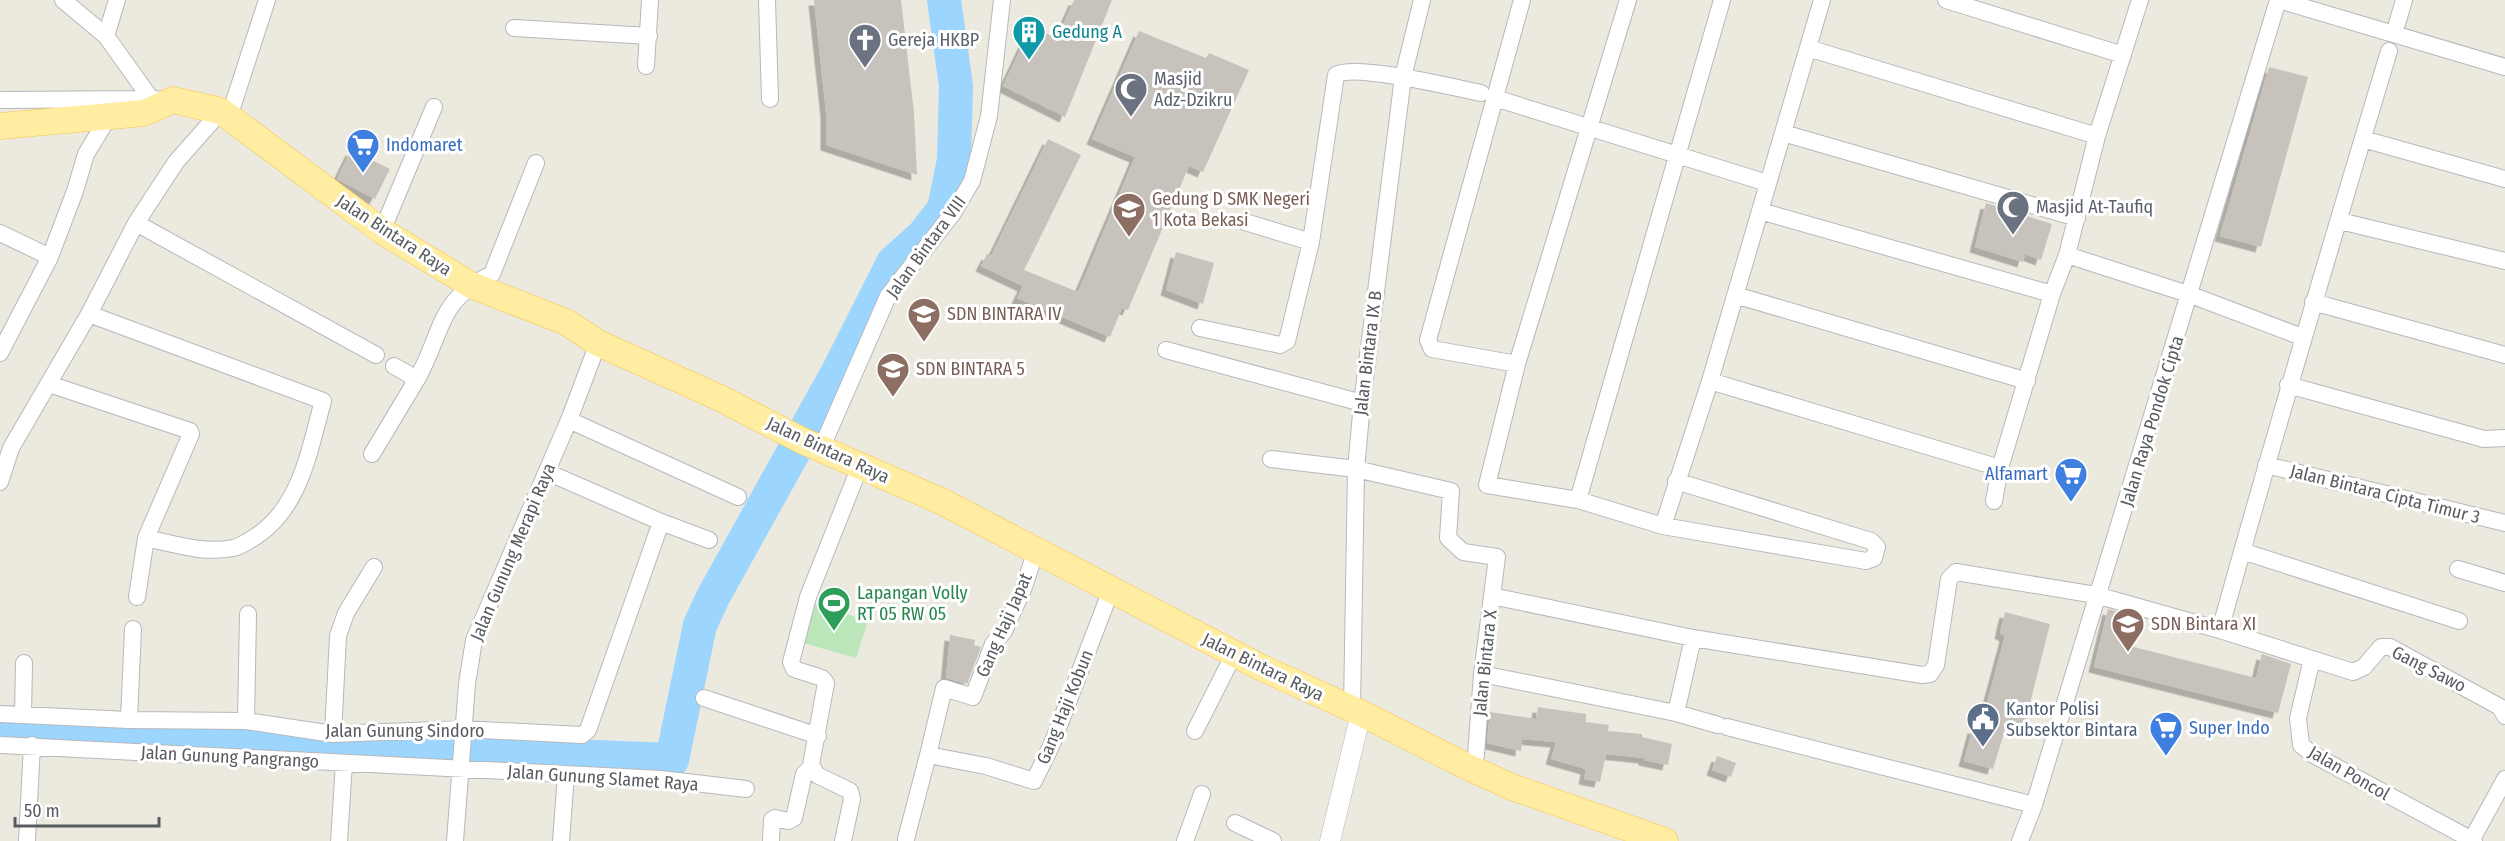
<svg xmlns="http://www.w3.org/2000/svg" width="2505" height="841" font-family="'Fira Sans Condensed',sans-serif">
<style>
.green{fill:#bae6b9}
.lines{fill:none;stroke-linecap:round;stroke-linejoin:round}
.river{stroke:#9cd6ff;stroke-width:34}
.building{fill:#c7c3bc;filter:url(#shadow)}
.minor-casing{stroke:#b5b8bd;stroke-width:18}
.tertiary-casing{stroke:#b5b8bd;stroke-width:21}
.primary-casing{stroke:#f9c44b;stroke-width:27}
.minor{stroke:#fff;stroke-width:16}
.tertiary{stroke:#fff;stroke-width:20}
.primary{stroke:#ffeda1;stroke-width:26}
.labels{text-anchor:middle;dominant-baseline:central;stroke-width:6;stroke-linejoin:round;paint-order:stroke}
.culture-label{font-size:18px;fill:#0d838f;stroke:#fff;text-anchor:start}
.worship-label{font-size:18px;fill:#5b616d;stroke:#fff;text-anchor:start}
.shop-label{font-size:18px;fill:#366cbe;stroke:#fff;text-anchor:start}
.education-label{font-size:18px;fill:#785e54;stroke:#fff;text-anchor:start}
.street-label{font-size:18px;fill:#585c61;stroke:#fff}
.leisure-label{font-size:18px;fill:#27864d;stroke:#fff;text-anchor:start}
.service-label{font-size:18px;fill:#4e5e75;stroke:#fff;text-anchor:start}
</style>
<defs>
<filter id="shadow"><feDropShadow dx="-5.5" dy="5.5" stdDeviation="0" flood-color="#0004"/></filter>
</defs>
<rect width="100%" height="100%" fill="#ece9df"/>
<!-- green -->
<path class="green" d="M812,603L868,621L856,658L800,642Z"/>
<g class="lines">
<!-- river -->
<path class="river" d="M0,722L448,751L672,760L700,625L713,597L839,370L893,263L923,236L944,209L954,160L956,86L944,0"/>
</g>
<!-- building -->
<path class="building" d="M814,0H901L914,113L917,175L826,145V112Z
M1074,0H1112L1065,117L1003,86L1031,27L1057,38Z
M1139,31L1206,58L1209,53L1249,70L1203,172L1189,166L1128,310L1122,308L1110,337L1017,298L1023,286L981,266L987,254L991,256L1048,139L1081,155L1024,270L1078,292L1135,157L1092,139Z
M2269,67L2308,77L2261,247L2220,236Z
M351,150L390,169L375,199L337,179Z
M1986,203L2052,224L2041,260L2025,254L2023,262L1975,247Z
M1176,252L1214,263L1203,304L1166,290Z
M2108,609L2137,617L2130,646L2256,678L2262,654L2291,664L2278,713L2094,667Z
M2005,612L2050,624L2024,727L2007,723L1993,769L1964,761L1973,728L1980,729L2005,636L2000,633Z
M950,635L975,640L974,645L981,647L967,684L946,678Z
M1538,707L1586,714V722L1609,725L1608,731L1642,734V737L1672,744L1668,765L1644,760V758L1606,754L1600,782L1584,779L1586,769L1551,759L1556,742L1522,739L1521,751L1487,743L1490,712L1536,719Z
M1717,756L1736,763L1731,777L1712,770Z"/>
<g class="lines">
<!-- minor casing -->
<g class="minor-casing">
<path id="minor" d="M63,0L106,36L151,99L169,100
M767,0L770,99
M1628,0L1517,364L1487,485L1578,500L1663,526L1866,561L1874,558L1877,547L1871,541L1676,481
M1946,0L2123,55
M2279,0L2505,67
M2397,24L2404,0
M514,28L649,36
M106,36L117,0
M1808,48L2097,136
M646,66L650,0
M1495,98L1767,183
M0,100L151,99
M221,111L176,162L136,223L376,355
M229,117L267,0
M1783,133L2077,218
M2363,139L2505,179
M1760,211L2052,294
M2340,221L2505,261
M1245,222L1311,242
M382,231L434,107
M0,233L50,257
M2067,255L2191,295L2302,337
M1735,295L2027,381
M2313,302L2505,355
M89,314L323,401C309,451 300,512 250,540C245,543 239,547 233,548C204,554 174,544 146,538
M1200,328L1280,345L1287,341L1311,242L1336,75C1354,63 1456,88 1481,93
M1166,350L1362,403
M0,353L50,257L75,191L86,154L109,116
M1517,364L1432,349L1428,340L1522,0
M394,366L417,379C444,331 436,301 492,274L536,163
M1710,381L2000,468
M49,384L190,431L191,434L146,538L137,597
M2288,385L2484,439L2505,438
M569,420L738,497
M821,449L888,296L953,213L972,181L989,116L1002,0
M372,454L417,379
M1271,459L1356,469L1451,491L1448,538L1463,552L1497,557L1482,674L1476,755L1472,769
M2266,465L2505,523
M547,472L661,522L709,540
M0,482L11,448L89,314L136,223
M1578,500L1722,0
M1994,501L2000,468L2052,294L2067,255L2097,136L2140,0
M1663,526L1710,381L1822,0
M2242,551L2459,621
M1035,553L1024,587L1004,631L993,644L973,697L944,688L928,755L986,766L1034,781L1052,744L1111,590
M2458,569L2505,583
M1492,596L1693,638L1922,675L1930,674L1936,665L1949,579L1956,572L2096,595L2220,630C2274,436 2331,244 2389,51
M2220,630L2353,672L2364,667L2381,647H2390L2500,707L2505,716
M2312,659L2298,718L2301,745L2312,754L2474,841
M1482,674L1676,713L1718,725
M704,698L818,736
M1352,709L1356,469L1362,403L1403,77L1422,0
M1676,713L1693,638
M0,714L129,720L246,721L333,734L462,729L582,735L588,730L661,522
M23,715L24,663
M129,720L133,629
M246,721L248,614
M1727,727L2034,805
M1195,731L1234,654
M333,734L338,636L346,613L374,567
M0,745L661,779L746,789
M1235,823L1273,841
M906,839L928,755
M27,841L32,745
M339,841L344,763
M455,841L467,684L474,640L569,420L598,343
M561,841L566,775
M771,841L772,820L775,818L788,821L794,818L804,774L812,766
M843,841L852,799L850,791L817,775L811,765L826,683L822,678L794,669L791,662L808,597L860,466
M1185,841L1202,794
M2020,841L2034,805L2278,0
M2471,841L2505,779"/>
</g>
<!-- tertiary casing -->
<g class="tertiary-casing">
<path id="tertiary" d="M1330,841L1361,713"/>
</g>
<!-- primary casing -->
<g class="primary-casing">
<path id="primary" d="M0,126L144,113L173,100L221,111L382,231L471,285L566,322L598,343L720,398L803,441L943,502L1258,666L1361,713L1472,769L1512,787L1665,841"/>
</g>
<!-- minor -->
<use href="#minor" class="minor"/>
<!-- tertiary -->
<use href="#tertiary" class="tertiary"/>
<!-- primary -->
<use href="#primary" class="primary"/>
</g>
<!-- icons -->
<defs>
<g id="building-pin" transform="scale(1.725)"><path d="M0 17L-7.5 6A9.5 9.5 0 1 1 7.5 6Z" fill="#0f9aa8" stroke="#fff"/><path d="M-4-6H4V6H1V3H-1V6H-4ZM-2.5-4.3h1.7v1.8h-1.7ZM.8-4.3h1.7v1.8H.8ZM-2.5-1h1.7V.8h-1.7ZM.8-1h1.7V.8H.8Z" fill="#fff"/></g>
<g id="church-pin" transform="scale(1.725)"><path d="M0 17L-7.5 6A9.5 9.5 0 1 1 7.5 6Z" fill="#6b7280" stroke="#fff"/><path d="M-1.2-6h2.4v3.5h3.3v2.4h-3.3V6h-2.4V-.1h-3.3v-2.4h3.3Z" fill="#fff"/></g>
<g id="mosque-pin" transform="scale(1.725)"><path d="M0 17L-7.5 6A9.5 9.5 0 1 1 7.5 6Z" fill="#6b7280" stroke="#fff"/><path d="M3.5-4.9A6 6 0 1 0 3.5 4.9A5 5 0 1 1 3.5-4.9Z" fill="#fff"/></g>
<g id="supermarket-pin" transform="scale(1.725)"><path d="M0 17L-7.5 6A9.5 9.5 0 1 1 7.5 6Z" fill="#3f7fe0" stroke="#fff"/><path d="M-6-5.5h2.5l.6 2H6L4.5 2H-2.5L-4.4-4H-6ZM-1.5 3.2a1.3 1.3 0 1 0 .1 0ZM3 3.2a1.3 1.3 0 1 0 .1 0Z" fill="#fff"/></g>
<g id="school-pin" transform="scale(1.725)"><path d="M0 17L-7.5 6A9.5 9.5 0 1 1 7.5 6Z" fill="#8d6e63" stroke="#fff"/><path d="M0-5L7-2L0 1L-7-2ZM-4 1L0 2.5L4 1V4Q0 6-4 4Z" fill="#fff"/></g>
<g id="stadium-pin" transform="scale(1.725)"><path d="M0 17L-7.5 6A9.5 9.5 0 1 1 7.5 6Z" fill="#2e9e5b" stroke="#fff"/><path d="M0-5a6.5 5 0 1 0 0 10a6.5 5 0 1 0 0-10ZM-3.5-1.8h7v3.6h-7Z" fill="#fff"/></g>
<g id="civic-pin" transform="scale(1.725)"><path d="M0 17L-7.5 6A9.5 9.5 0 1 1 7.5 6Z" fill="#5c6f8a" stroke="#fff"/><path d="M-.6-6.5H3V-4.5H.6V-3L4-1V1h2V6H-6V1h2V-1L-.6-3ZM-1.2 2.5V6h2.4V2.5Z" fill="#fff"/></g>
</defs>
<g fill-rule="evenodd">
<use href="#building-pin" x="1029" y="32"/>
<use href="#church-pin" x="865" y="40"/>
<use href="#mosque-pin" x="1131" y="89"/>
<use href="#supermarket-pin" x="363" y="145"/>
<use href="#mosque-pin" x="2013" y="207"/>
<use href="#school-pin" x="1129" y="209"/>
<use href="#school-pin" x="924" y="314"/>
<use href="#school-pin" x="893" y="369"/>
<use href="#supermarket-pin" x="2071" y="474"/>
<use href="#stadium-pin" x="834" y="603"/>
<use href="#school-pin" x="2128" y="624"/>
<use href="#civic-pin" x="1983" y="719"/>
<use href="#supermarket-pin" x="2166" y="728"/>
</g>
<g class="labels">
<!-- culture labels -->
<g class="culture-label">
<text x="1052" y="32">Gedung A</text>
</g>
<!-- worship labels -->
<g class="worship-label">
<text x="888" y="40">Gereja HKBP</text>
<text x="1154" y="79">Masjid<tspan x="1154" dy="21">Adz-Dzikru</tspan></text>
<text x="2036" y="207">Masjid At-Taufiq</text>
</g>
<!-- shop labels -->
<g class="shop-label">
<text x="386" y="145">Indomaret</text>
<text x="2048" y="474" text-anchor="end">Alfamart</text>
<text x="2189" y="728">Super Indo</text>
</g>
<!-- education labels -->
<g class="education-label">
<text x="1152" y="199">Gedung D SMK Negeri<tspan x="1152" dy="21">1 Kota Bekasi</tspan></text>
<text x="947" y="314">SDN BINTARA IV</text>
<text x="916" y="369">SDN BINTARA 5</text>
<text x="2151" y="624">SDN Bintara XI</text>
</g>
<!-- street labels -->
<g class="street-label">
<text transform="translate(394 235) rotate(33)">Jalan Bintara Raya</text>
<text transform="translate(926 247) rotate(-54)">Jalan Bintara VIII</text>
<text transform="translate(1368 353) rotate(-83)">Jalan Bintara IX B</text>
<text transform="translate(2152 421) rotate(-73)">Jalan Raya Pondok Cipta</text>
<text transform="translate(828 450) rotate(25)">Jalan Bintara Raya</text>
<text transform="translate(2385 494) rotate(14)">Jalan Bintara Cipta Timur 3</text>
<text transform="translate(513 552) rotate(-67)">Jalan Gunung Merapi Raya</text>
<text transform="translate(1004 625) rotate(-66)">Gang Haji Japat</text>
<text transform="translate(1485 663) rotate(-84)">Jalan Bintara X</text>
<text transform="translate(1263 667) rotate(26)">Jalan Bintara Raya</text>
<text transform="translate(2429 669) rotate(27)">Gang Sawo</text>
<text transform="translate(1065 707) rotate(-68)">Gang Haji Kobun</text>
<text x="405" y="731">Jalan Gunung Sindoro</text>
<text transform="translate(230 757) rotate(3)">Jalan Gunung Pangrango</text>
<text transform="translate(2349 773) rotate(30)">Jalan Poncol</text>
<text transform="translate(603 778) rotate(4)">Jalan Gunung Slamet Raya</text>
</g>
<!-- leisure labels -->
<g class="leisure-label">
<text x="857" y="593">Lapangan Volly<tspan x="857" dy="21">RT 05 RW 05</tspan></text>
</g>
<!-- service labels -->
<g class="service-label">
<text x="2006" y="709">Kantor Polisi<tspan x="2006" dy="21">Subsektor Bintara</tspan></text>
</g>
</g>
<!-- scale -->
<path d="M15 817v9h144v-9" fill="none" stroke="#585c61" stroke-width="3"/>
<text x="24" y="817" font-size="18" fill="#585c61" stroke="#ffffff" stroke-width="4.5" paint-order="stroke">50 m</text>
</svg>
